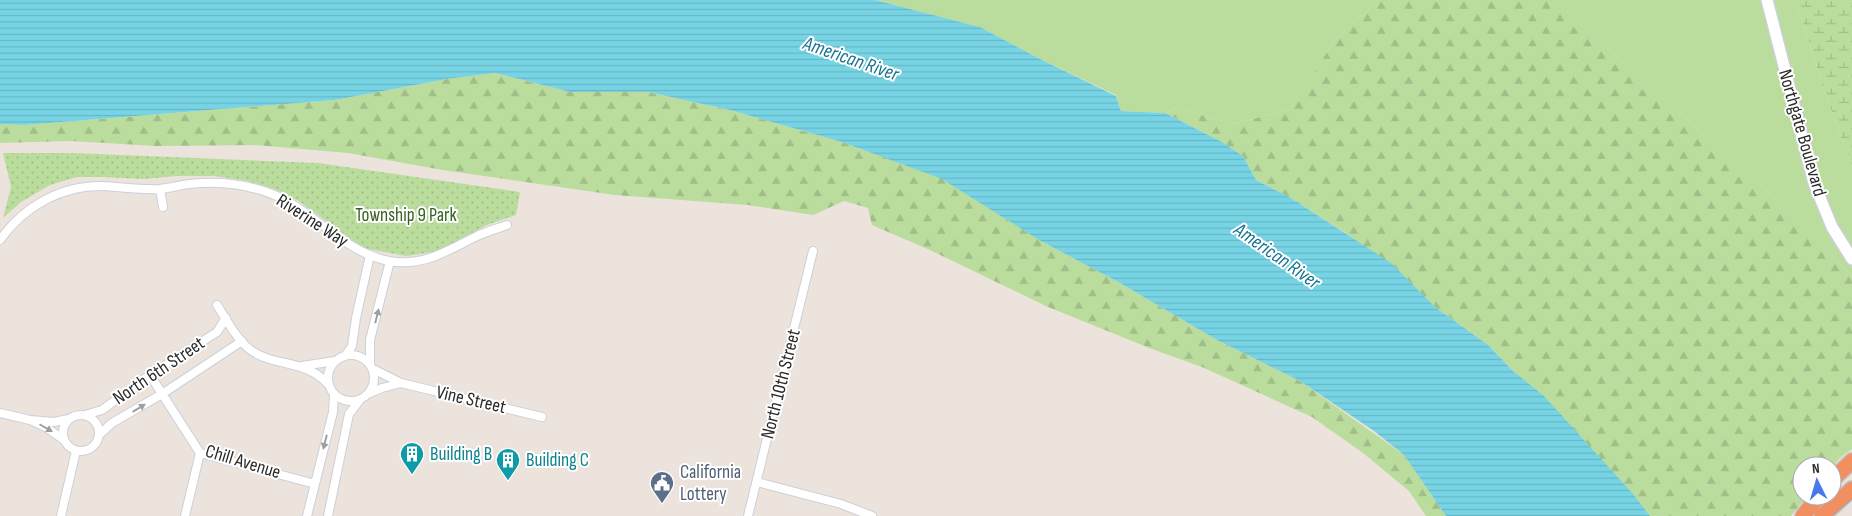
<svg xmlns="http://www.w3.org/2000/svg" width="1852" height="516" font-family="'Sofia Sans Condensed',sans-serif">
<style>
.grass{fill:#badd9d}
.forest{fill:url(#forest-firs)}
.wetland{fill:url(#wetland-marsh)}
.park{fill:url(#park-dots)}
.water{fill:url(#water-rules)}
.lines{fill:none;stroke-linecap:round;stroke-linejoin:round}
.street-casing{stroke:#cbd0da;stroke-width:10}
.secondary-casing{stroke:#cbd0da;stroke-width:14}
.highway-casing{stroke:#c3c3c3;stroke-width:18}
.street{stroke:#fff;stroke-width:8}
.secondary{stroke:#fff;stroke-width:11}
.highway{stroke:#f28f60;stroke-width:15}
.tram{stroke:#a0a5b2;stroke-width:1}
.oneway{fill:#9f9f9f}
.labels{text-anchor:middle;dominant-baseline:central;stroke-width:4;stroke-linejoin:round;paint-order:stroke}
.street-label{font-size:19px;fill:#2a2a2a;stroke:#fff}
.park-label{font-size:19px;fill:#34611f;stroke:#fff}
.culture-label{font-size:19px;fill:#0d838f;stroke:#fff;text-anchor:start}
.service-label{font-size:19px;fill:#4e5e75;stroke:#fff;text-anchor:start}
.water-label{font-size:20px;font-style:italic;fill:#177490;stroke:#fff}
</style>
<defs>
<pattern id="forest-firs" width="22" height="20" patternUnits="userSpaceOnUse" patternTransform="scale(1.25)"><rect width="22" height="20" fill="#badd9d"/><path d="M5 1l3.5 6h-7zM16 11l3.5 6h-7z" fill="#a0be87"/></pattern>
<pattern id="wetland-marsh" width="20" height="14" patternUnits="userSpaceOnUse" patternTransform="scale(1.25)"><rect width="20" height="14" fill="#badd9d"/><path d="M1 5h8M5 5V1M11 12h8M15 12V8" fill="none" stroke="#a0be87"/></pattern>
<pattern id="park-dots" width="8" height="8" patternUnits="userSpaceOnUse" patternTransform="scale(1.25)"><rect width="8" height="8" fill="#badd9d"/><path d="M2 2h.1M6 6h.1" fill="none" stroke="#a0be87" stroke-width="1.8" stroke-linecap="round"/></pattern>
<pattern id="water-rules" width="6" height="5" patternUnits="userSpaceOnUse" patternTransform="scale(1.25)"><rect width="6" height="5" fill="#77d4e5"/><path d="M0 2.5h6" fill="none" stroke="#67b6c5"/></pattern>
</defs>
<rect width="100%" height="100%" fill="#ebe3dc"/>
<!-- grass -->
<path class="grass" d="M875,0H1378L1335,40L1290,109L1234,124L1176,108L1165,113L1121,111L1116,95L1042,60L980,27Z
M1553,0H1796L1824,90L1852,167V277L1806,226Z"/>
<!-- forest -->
<path class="forest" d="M1378,0H1553L1806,226L1852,277V449L1842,456L1832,467V466H1802V496H1807L1791,516H1650L1634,495L1488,345L1435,307L1344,232L1291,198L1256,180L1243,156L1222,142L1165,113L1176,108L1234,124L1290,109L1335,40Z
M495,73L570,92H648L730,110L842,142L942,178L1039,240L1120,283L1217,340L1300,381L1404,455L1446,516H1426L1409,491L1363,453L1312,417L1202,367L1152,349L1048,307L932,251L872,225L868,208L844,201L813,215L748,205L615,195L443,170L348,153L256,145L157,146L70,141L0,143V124L24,125L335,100L447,79Z"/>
<!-- wetland -->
<path class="wetland" d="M1796,0H1852V167L1824,90Z"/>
<!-- park -->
<path class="park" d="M3,153H73L318,163L520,192L516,215L487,225L446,247L433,252L406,256L363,248L299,201L274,189L248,181L215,176H177L143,179L102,177H77L50,185L21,202L3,218L11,187Z"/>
<!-- water -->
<path class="water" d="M0,0H875L980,27L1042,60L1116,96L1121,111L1165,113L1222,142L1243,156L1256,180L1291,198L1391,263L1435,307L1488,345L1514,372L1544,396L1634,495L1650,516H1446L1404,455L1374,431L1300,381L1217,340L1120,283L1039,240L942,179L842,142L730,110L648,92H570L495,73L447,79L335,100L24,125L0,124Z"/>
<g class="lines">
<!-- street casing -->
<g class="street-casing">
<path id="street" d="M160,189L163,207
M0,240C24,206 62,185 103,186C122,187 141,190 160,189C170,188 180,185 190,184C218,181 246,184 272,194C315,211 343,252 389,261C423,267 447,251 475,237C485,232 496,229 507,225
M217,305C226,319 238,342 252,351C276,367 305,359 328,384
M328 378a23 23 0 1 1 46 0a23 23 0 1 1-46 0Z
M345,356L352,346L356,318L370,255
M370,364V340L390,261
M302,366L335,361
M373,369L401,383L542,417
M150,375L200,453L315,484
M370,393L382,388L401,383
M0,413L30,420
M63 433a18 18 0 1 1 36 0a18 18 0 1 1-36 0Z
M85,415L102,410L150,375L217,332L226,318
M99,435L112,423L162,394L242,341
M64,440L47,428L30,420L54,422L69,419
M757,482L841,504L872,516
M61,516L76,451
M185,516L200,453
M307,516L333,412L334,395
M328,516L349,414L359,401
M748,516L813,251"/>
</g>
<!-- secondary casing -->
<g class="secondary-casing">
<path id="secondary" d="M1767,0L1814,183L1832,227L1852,259"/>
</g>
<!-- highway casing -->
<g class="highway-casing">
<path id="highway" d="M1832,480L1852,461
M1803,516L1819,496
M1822,516L1852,489"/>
</g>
<!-- street -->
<use href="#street" class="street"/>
<!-- secondary -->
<use href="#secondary" class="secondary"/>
<!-- highway -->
<use href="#highway" class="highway"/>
<!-- tram -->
<path class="tram" d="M1832,516L1852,499"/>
</g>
<!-- one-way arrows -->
<defs><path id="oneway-solid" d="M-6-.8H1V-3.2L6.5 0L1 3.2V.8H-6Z" transform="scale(1.25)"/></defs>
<g class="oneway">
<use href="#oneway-solid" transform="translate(377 316) rotate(-76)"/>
<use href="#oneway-solid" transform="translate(139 408) rotate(-31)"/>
<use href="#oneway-solid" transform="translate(46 428) rotate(30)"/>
<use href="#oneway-solid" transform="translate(325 442) rotate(104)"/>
</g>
<!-- icons -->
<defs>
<g id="building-pin" transform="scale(1.25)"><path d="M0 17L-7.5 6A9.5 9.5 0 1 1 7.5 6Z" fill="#0f9aa8" stroke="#fff"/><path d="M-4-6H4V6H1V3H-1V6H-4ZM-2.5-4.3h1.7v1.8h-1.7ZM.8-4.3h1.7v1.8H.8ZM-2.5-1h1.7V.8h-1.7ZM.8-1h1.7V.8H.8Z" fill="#fff"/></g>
<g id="civic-pin" transform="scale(1.25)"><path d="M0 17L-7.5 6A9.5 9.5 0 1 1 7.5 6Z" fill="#5c6f8a" stroke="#fff"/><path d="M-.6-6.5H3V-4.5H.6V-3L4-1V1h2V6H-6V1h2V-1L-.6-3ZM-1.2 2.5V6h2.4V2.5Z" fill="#fff"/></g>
</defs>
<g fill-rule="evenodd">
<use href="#building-pin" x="412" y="454"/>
<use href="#building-pin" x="508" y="460"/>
<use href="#civic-pin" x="662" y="483"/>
</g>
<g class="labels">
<!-- street labels -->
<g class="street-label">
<text transform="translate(1802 133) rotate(74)">Northgate Boulevard</text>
<text transform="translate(312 221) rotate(33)">Riverine Way</text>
<text transform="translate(159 371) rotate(-34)">North 6th Street</text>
<text transform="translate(781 384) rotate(-76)">North 10th Street</text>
<text transform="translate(471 400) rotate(13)">Vine Street</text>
<text transform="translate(243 462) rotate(17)">Chill Avenue</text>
</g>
<!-- park labels -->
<g class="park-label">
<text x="406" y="215">Township 9 Park</text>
</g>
<!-- culture labels -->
<g class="culture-label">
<text x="430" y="454">Building B</text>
<text x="526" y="460">Building C</text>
</g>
<!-- service labels -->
<g class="service-label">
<text x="680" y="472">California<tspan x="680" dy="22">Lottery</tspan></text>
</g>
<!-- water labels -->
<g class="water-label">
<text transform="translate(851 59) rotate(19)">American River</text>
<text transform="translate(1277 256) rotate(35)">American River</text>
</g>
</g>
<!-- north arrow -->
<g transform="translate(1817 481) rotate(355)"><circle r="24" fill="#ffffff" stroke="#aaaaaa"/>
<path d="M0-4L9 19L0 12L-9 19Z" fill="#4879ec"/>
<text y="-8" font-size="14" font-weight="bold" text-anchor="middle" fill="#2a2a2a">N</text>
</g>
</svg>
